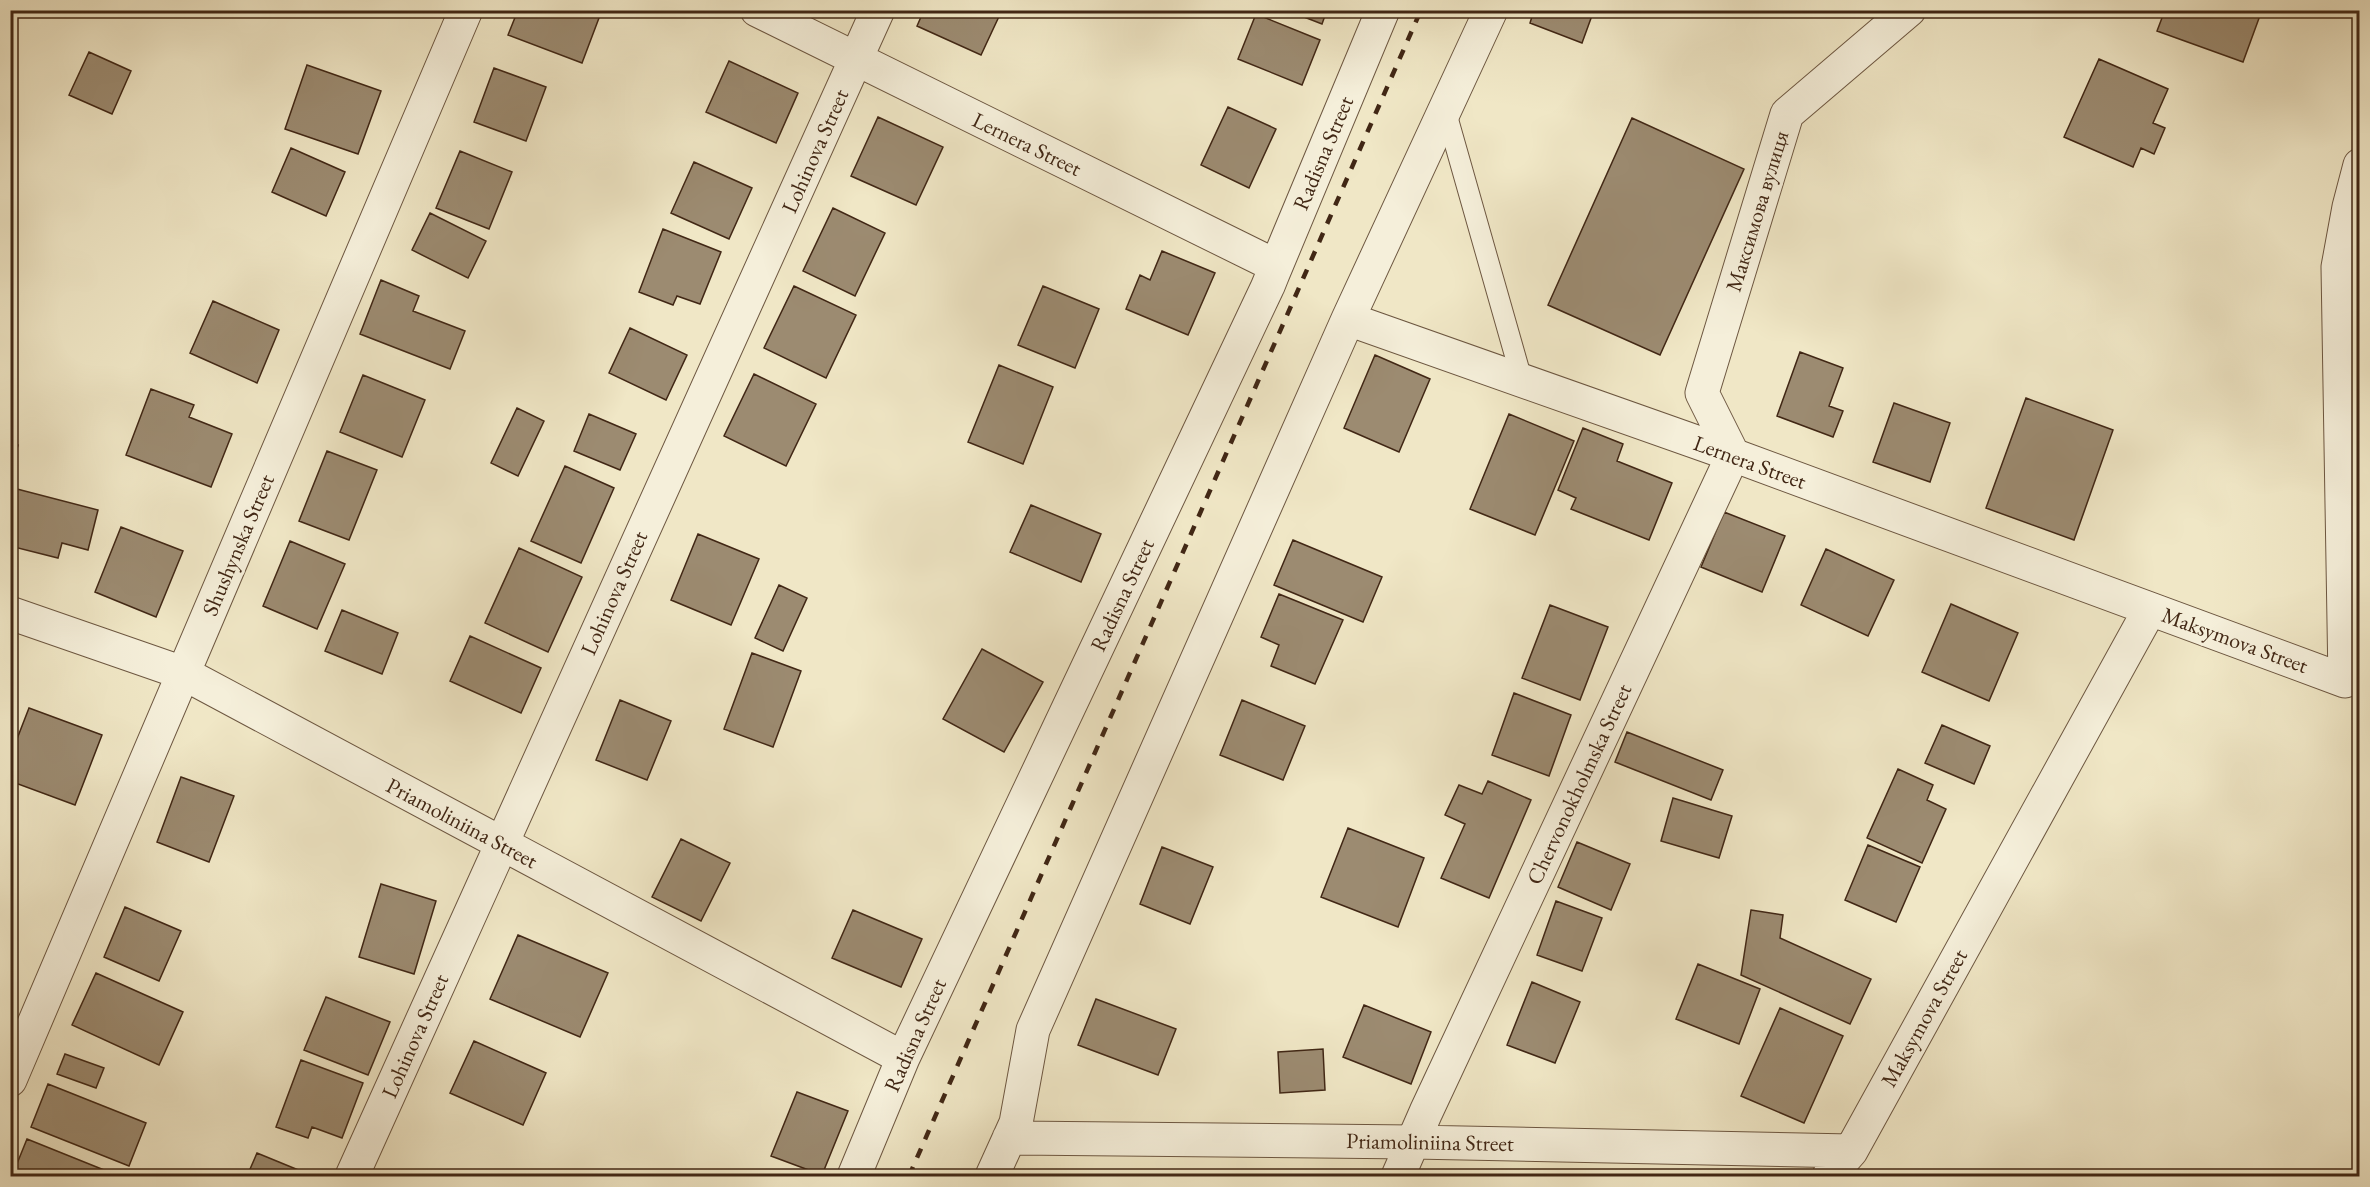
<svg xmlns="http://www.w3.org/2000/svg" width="2370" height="1187" font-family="'EB Garamond',serif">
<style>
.building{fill:#9c8b71;stroke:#412715;stroke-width:1.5}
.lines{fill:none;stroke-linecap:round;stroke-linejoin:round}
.service-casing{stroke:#6d5741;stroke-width:22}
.minor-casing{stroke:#6d5741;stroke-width:35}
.service{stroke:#f5efda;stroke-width:20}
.minor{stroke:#f5efda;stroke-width:33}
.rail{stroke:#412715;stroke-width:4.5;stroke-dasharray:10 10;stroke-linecap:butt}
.labels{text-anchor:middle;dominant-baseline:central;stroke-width:6;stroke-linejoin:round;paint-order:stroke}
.street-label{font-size:22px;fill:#412715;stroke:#f5efda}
</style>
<rect width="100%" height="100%" fill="#f0e7c6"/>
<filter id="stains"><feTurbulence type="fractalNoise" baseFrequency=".00333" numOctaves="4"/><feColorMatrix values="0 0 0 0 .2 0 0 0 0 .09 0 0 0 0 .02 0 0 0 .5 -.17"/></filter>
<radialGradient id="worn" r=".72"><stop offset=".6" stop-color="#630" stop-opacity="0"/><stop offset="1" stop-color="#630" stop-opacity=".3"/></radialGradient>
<!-- building -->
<path class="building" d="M518,10H602L582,63L508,35Z
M924,10H1002L981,55L917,26Z
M1286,10H1327L1322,24Z
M1534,10H1594L1582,43L1530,23Z
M2165,10H2262L2243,62L2157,31Z
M1256,14L1320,40L1302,85L1238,59Z
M89,52L131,71L112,114L69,95Z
M2099,59L2168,89L2153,123L2165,128L2154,154L2141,148L2133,167L2064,137Z
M729,61L798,93L776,143L706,112Z
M307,65L381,91L358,154L285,129Z
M494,68L546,87L526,141L474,122Z
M1228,107L1276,129L1249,188L1201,165Z
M878,117L943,147L916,205L851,176Z
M1632,118L1744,169L1660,355L1548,305Z
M291,148L345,172L326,216L272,192Z
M460,151L512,172L489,229L436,208Z
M694,162L752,188L729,239L671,213Z
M833,208L885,233L855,296L803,271Z
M430,213L486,241L468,278L412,250Z
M663,229L721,252L700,304L677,296L673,305L639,292Z
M1162,251L1215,273L1188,335L1126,309L1140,275L1150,280Z
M381,280L419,296L413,311L465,331L450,369L360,334Z
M794,286L856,315L826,378L764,348Z
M1043,286L1099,309L1075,368L1018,345Z
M213,301L279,330L257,383L190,353Z
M630,328L687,355L666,400L609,373Z
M1800,352L1843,368L1829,406L1843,411L1833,437L1777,416Z
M1375,355L1430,379L1399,452L1344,428Z
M999,365L1053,387L1023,464L968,442Z
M754,374L816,404L786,466L724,436Z
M363,375L425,400L402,457L340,432Z
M151,389L194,405L189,417L232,434L211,487L126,455Z
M2026,398L2113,430L2074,540L1986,508Z
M1894,403L1950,423L1930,482L1873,462Z
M517,408L544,421L518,476L491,463Z
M589,414L636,434L620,470L574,451Z
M1509,414L1574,441L1535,535L1470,509Z
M1583,428L1623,444L1617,461L1672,483L1649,540L1571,509L1576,498L1558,490Z
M10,443L18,445L10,476Z
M327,451L377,470L349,540L299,521Z
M565,466L614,488L581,563L531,541Z
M17,489L98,510L88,550L62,543L58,558L10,546V513Z
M1031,505L1101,534L1081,582L1010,552Z
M1724,512L1785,536L1762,592L1701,567Z
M121,527L183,551L156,617L95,592Z
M698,534L759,559L731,625L671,600Z
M1293,540L1382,577L1363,622L1274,585Z
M290,541L345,564L317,629L263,606Z
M519,548L582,577L548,652L485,623Z
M1826,549L1894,580L1868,636L1801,605Z
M779,585L807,598L783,651L755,638Z
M1279,594L1343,620L1315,684L1271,666L1279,645L1261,637Z
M1951,604L2018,633L1989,701L1922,672Z
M1550,605L1608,627L1580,700L1522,678Z
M342,610L398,633L382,674L325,651Z
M470,636L541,668L521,713L450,681Z
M982,649L1043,682L1004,752L943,719Z
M752,653L801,671L773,747L724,729Z
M1514,693L1571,715L1549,776L1492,755Z
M620,700L671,721L647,780L596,760Z
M1242,700L1305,726L1283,780L1220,755Z
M29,708L102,735L75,805L10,781V757Z
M1942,725L1990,746L1974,784L1925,763Z
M1627,732L1723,770L1711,800L1615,762Z
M1898,769L1933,785L1927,800L1946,809L1922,863L1867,838Z
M181,777L234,796L209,862L157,842Z
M1488,781L1531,800L1489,898L1441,878L1465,824L1445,815L1459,785L1482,794Z
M1673,798L1732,816L1719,858L1661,841Z
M1348,828L1424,858L1398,927L1321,897Z
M681,839L730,863L701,921L652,897Z
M1577,842L1630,864L1611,910L1558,887Z
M1868,845L1920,867L1896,922L1845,900Z
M1162,847L1213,867L1190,924L1140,904Z
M381,884L436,901L414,974L359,957Z
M1556,901L1602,918L1582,971L1537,955Z
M125,907L181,931L159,981L104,957Z
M853,910L922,939L901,987L832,958Z
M1751,910L1783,915L1780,938L1871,979L1850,1024L1741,975Z
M518,935L608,973L580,1037L490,999Z
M1698,964L1760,989L1739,1044L1676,1019Z
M96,973L183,1012L159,1065L72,1025Z
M1532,982L1580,1002L1555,1063L1507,1045Z
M326,997L390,1022L368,1075L304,1050Z
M1096,999L1176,1029L1158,1075L1078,1045Z
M1364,1005L1431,1032L1411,1084L1343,1057Z
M1780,1008L1843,1036L1804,1123L1741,1096Z
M474,1041L546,1073L523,1125L450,1093Z
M1323,1049L1325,1090L1280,1093L1278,1052Z
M65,1054L104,1068L96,1088L57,1074Z
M301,1060L363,1083L342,1138L312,1127L308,1138L276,1127Z
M48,1084L146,1123L129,1166L31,1127Z
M797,1092L848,1111L822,1175L771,1156Z
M27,1139L119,1176H12Z
M257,1153L313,1176H247Z"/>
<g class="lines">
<!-- service casing -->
<g class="service-casing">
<path id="service" d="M1445,109L1522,380"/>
</g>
<!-- minor casing -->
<g class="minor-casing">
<path id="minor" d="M757,10L1276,266L1268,286
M1348,319L1733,455L2345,681L2338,267L2349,207L2360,165
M10,613L183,673L903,1058
M10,1080L466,10
M1009,1138L1413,1142L1851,1151
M352,1176L878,10
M854,1176L903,1058L1267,288L1383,10
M992,1176L1016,1123L1033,1030L1348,319L1491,10
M1398,1176L1426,1112L1733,455L1702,393L1787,114L1909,10
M1829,1176L1851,1151L2150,609"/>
</g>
<!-- service -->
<use href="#service" class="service"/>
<!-- minor -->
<use href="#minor" class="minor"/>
<!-- rail -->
<path class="rail" d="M909,1176L1421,10"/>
</g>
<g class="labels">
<!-- street labels -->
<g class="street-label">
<text transform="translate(1027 144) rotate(26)">Lernera Street</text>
<text transform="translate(815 151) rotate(-66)">Lohinova Street</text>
<text transform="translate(1323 153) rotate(-67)">Radisna Street</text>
<text transform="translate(1757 211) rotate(-73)">Максимова вулиця</text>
<text transform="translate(1750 462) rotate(20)">Lernera Street</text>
<text transform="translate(238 545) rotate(-67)">Shushynska Street</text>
<text transform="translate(614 593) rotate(-66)">Lohinova Street</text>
<text transform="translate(1122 595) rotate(-65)">Radisna Street</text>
<text transform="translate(2235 640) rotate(20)">Maksymova Street</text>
<text transform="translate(1579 784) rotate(-65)">Chervonokholmska Street</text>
<text transform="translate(462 823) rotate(28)">Priamoliniina Street</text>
<text transform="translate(1924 1018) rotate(-61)">Maksymova Street</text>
<text transform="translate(915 1035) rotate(-66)">Radisna Street</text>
<text transform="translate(415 1036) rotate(-66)">Lohinova Street</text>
<text transform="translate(1430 1142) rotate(1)">Priamoliniina Street</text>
</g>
</g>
<!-- margin -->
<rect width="2370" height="1187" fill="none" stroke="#f0e7c6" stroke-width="36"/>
<rect x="12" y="12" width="2346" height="1163" fill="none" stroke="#412715" stroke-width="3"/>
<rect x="18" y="18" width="2334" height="1151" fill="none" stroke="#412715" stroke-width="1.5"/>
<rect width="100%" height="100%" filter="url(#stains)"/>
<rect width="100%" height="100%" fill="url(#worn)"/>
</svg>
